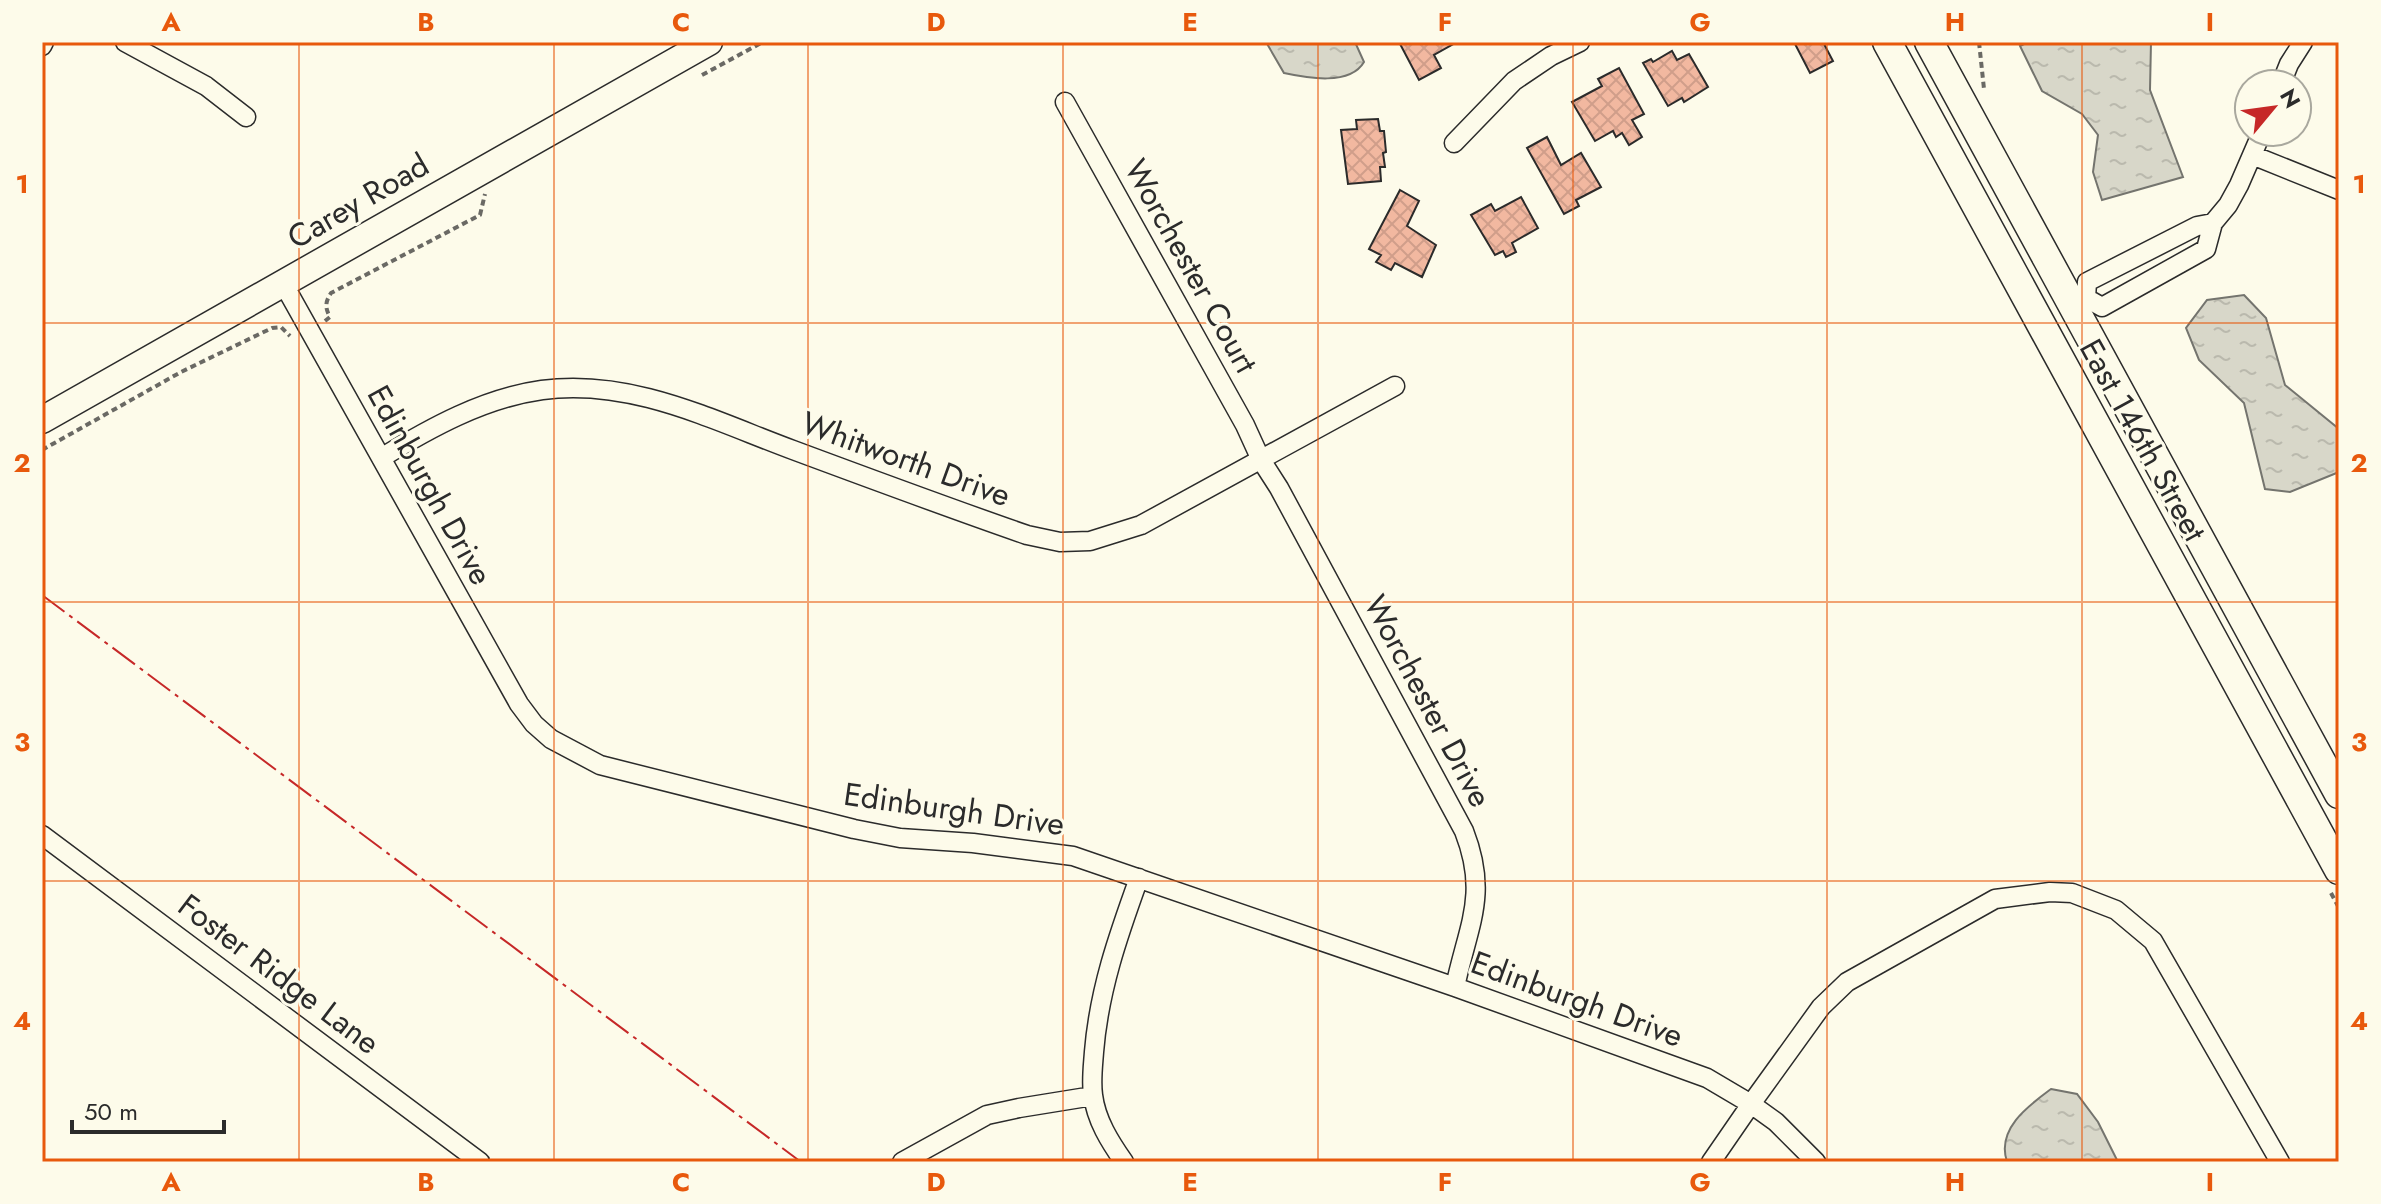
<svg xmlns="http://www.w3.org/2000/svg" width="2381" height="1204" font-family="Jost,sans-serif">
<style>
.water{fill:url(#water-ripples);stroke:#74746e;stroke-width:2}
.building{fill:url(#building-cross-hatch);stroke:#2b2b2b;stroke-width:2}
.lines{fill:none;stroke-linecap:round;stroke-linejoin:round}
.street-casing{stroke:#2b2b2b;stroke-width:21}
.secondary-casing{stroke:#2b2b2b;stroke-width:29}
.primary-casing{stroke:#2b2b2b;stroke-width:31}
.path{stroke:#6a6964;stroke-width:4;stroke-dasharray:6 4;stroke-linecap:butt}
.street{stroke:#fdfbea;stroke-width:18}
.secondary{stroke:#fdfbea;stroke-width:26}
.primary{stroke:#fdfbea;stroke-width:28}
.power{stroke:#c62828;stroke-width:2;stroke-dasharray:28 6 4 6;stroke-linecap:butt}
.grid{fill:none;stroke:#e8590c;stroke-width:2;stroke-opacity:0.55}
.labels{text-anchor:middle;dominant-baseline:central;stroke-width:6;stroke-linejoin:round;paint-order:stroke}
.street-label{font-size:32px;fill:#2b2b2b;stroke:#fdfbea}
.neatline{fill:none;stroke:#e8590c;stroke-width:3}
.grid-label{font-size:26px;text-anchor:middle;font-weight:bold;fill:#e8590c}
</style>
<defs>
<pattern id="water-ripples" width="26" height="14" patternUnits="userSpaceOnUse" patternTransform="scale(2)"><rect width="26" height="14" fill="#d8d7c9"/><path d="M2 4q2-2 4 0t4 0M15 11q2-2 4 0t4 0" fill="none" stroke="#bab9ad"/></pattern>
<pattern id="building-cross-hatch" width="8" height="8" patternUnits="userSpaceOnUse" patternTransform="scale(2)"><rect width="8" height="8" fill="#f2b8a0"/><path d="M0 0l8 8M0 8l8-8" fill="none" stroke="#d09e8a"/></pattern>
</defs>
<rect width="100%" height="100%" fill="#fdfbea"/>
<!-- water -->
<path class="water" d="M1266,42H1355L1364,62C1350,86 1307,78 1284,73Z
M2028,42H2151L2150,90L2183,177L2102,200L2093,172L2098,135L2082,114L2042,91L2020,46Z
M2244,295L2266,318L2285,385L2339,429V472L2290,492L2265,489L2244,403L2199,360L2186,328L2207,300Z
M2051,1089L2077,1094L2098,1122L2118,1162H2007C1996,1129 2028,1106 2051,1089Z"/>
<!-- building -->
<path class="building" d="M1399,42H1457L1434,55L1441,68L1419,80Z
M1794,42H1823L1833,61L1810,73Z
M1672,51L1677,60L1689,54L1708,87L1684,102L1682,98L1668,106L1643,63L1651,59L1653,62Z
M1619,68L1644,114L1632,120L1642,137L1629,145L1622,133L1616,137L1613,131L1595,141L1572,102L1602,86L1598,79Z
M1378,119L1380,131H1384L1386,152L1383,153L1385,167H1380L1381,181L1348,184L1341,130L1357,129L1356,120Z
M1547,137L1561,165L1581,153L1601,187L1576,200L1579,206L1564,214L1527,148Z
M1400,190L1419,201L1407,226L1436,245L1422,277L1395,263L1391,270L1376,262L1381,255L1369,249Z
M1521,197L1538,228L1512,243L1516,252L1506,257L1503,251L1495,255L1471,215L1491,204L1495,211Z"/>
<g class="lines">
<!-- street casing -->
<g class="street-casing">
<path id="street" d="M125,42L206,86L246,117
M42,46L44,42
M2281,84L2289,64L2303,42
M1065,102L1245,425L1261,460L1279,488L1464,831C1489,895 1468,925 1455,987
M1454,143L1514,81L1551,56L1580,42
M2252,155L2339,190
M283,283L519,704L534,724L551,739L600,765L854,829L900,838L973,843L1073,856L1455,987L1707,1078L1751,1104L1711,1162
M2086,298L2102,307L2206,249L2213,223L2228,205L2239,185L2262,132
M2086,298L2087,282L2197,226L2213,223
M381,458C430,428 484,398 542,390C631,378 712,420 793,450C871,479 949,508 1027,535L1060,542L1090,541L1141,525L1395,386
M42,835L480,1162
M902,1162L987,1115L1019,1108L1093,1096
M1124,1162C1110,1142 1096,1120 1093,1095C1091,1081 1093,1066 1094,1052C1099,990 1118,936 1139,878
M1816,1162L1776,1122L1751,1104L1821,1007L1847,982L1995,899L2050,892L2072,893L2116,910L2153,941L2280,1162"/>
</g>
<!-- secondary casing -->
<g class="secondary-casing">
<path id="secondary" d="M42,420L709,42"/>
</g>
<!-- primary casing -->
<g class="primary-casing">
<path id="primary" d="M1887,42L2339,870
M1929,42L2339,794"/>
</g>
<!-- path -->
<path class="path" d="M1979,42L1984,89
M702,75L763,42
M325,321L330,317C325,308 325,302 331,293L480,215L485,194
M42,450L181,372L272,328L281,327L290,336
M2331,893L2339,908"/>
<!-- street -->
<use href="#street" class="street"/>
<!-- secondary -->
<use href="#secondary" class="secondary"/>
<!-- primary -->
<use href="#primary" class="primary"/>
<!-- power -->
<path class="power" d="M42,595L801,1162"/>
</g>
<!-- grid -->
<path class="grid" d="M299,42V1162M554,42V1162M808,42V1162M1063,42V1162M1318,42V1162M1573,42V1162M1827,42V1162M2082,42V1162M42,323H2339M42,602H2339M42,881H2339"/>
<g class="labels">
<!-- street labels -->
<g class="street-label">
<text transform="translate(358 201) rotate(-30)">Carey Road</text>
<text transform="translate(1191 266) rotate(61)">Worchester Court</text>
<text transform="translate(2143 440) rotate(61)">East 146th Street</text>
<text transform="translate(906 459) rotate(20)">Whitworth Drive</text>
<text transform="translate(430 485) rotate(61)">Edinburgh Drive</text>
<text transform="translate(1428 701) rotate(62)">Worchester Drive</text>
<text transform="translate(954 809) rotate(8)">Edinburgh Drive</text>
<text transform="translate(279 974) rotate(37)">Foster Ridge Lane</text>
<text transform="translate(1577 999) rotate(20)">Edinburgh Drive</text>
</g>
</g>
<!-- border -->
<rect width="2381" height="1204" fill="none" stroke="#fdfbea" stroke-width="88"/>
<!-- north arrow -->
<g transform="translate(2273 108) rotate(61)"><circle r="38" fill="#fdfbea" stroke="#a9a89e" stroke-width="2"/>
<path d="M0-6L14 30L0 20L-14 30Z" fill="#c62828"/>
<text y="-12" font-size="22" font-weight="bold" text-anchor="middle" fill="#2b2b2b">N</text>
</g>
<!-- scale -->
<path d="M72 1120v12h152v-12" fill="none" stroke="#2b2b2b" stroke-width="4"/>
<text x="84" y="1120" font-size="24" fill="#2b2b2b" stroke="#fdfbea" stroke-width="6" paint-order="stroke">50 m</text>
<rect x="44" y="44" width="2293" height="1116" class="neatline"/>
<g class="grid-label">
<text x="171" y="31">A</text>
<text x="426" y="31">B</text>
<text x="681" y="31">C</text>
<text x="936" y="31">D</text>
<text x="1190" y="31">E</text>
<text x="1445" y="31">F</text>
<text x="1700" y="31">G</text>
<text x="1955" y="31">H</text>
<text x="2210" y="31">I</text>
<text x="22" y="193">1</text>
<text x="2359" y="193">1</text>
<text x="22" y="472">2</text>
<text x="2359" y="472">2</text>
<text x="22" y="751">3</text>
<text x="2359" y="751">3</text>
<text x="22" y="1030">4</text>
<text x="2359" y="1030">4</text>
<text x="171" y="1191">A</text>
<text x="426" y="1191">B</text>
<text x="681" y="1191">C</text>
<text x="936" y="1191">D</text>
<text x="1190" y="1191">E</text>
<text x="1445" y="1191">F</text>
<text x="1700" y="1191">G</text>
<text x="1955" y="1191">H</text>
<text x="2210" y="1191">I</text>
</g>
</svg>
